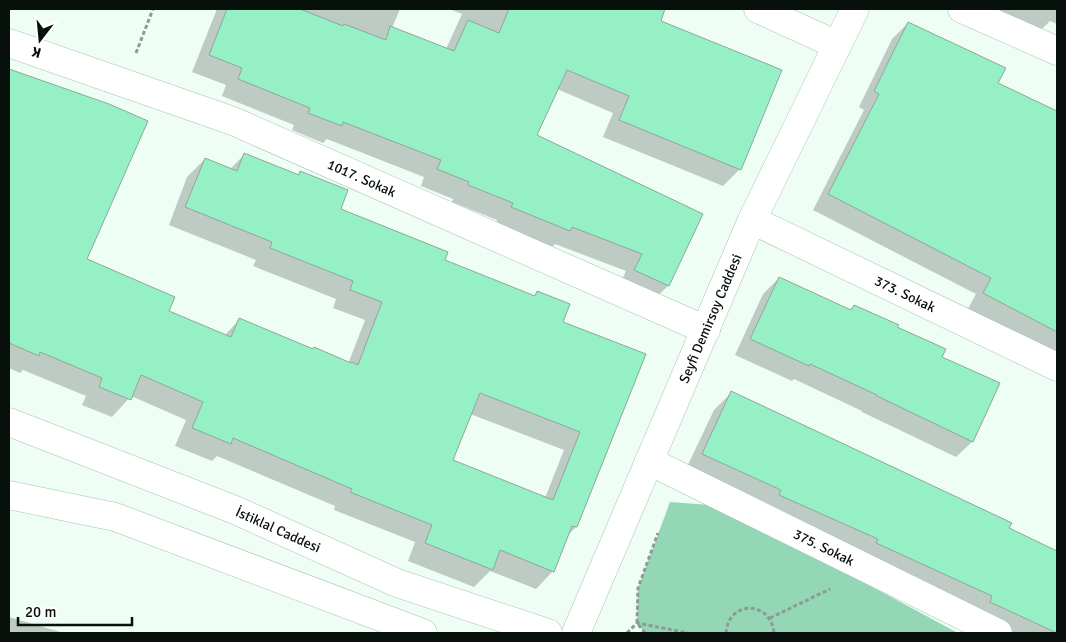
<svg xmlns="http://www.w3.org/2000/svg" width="1066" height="642" font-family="Signika,sans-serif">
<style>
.green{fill:#93d7b6}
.shadow{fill:#0003;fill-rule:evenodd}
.building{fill:#95f0c5;stroke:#8ea79a;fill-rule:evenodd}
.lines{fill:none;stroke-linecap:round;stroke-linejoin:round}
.minor-casing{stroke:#a8c2b4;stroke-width:29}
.secondary-casing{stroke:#a8c2b4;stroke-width:29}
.path{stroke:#8e9b93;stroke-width:3;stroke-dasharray:4 2.5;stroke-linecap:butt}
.minor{stroke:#fff;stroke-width:28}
.secondary{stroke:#fff;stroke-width:28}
.labels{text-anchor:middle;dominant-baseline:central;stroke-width:4;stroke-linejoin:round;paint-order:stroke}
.street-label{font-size:14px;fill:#07100b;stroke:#fff}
</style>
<rect width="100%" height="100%" fill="#eefef5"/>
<!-- green -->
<path class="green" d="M670,502L710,505L854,577L958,633H645L637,623L638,588Z"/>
<!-- shadow -->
<path class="shadow" d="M217,9H400L392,28L446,49L462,14L449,9H645L661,16L659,21L740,169L723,186L603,137L613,113L557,89L535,136L701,215L668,286L651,302L618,288L626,271L555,244L552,247L495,224L497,220L452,202L453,199L421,186L424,177L327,139L323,143L292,130L294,125L222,96L226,85L192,72Z
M993,9H1057V24L1050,21L1040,31Z
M908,23L997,84L1057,113V221L1044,250L1057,257V356L968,309L976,294L813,210L864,110L859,107L892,39Z
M9,70L109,105L86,259L168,311L224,336L239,320L348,364L365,320L333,308L336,299L253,266L256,260L169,225L187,177L205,159L230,169L245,154L298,176L301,173L339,210L443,261L533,297L538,293L561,322L644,355L576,527L568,535L553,571L536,589L490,571L474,587L408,561L415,542L334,510L335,506L217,456L212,461L175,446L186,420L131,396L112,417L82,405L86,396L23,370L20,373L9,368ZM470,414L564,450L545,498L451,461Z
M779,278L849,311L854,306L896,327L941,357L972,442L956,457L862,412V411L794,379L792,381L735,355L763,294Z
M731,393L1057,552V633H1003L685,471L714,410Z
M9,617L64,633H9Z"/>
<!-- building -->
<path class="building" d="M227,9H300L343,26L344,24L386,40L390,26L454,51L468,20L499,33L509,9H665L661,21L782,70L741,170L619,120L629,96L567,70L537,135L703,214L669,286L634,270L642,254L572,227L570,231L511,207L513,203L468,185L469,182L437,169L441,160L343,122L342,126L308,113L310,108L238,79L242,68L209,55Z
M908,22L1006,68L998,83L1057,111V332L983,293L991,278L828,194L879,94L874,91Z
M9,69L109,104L148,121L87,259L175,297L169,311L231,337L239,318L313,349L314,347L351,363L352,362L358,365L382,302L350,290L353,281L270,248L272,242L185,207L205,158L237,171L244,153L299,175L300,171L348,190L341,209L448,252L445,260L535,296L537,291L570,304L563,322L646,354L577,527L572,526L554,572L500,550L493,570L425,543L432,525L350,492L352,489L233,438L231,444L192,428L203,402L141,375L131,400L99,387L102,378L40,352L39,356L9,343ZM480,393L580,432L553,500L453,460Z
M779,277L851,310L854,305L899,325L897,327L946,349L942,357L1000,383L973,442L877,396V395L810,364L809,366L750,339Z
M731,391L1012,523L1009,528L1057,551V633L990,602L992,596L876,543L878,539L779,495L781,490L702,454Z"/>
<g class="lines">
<!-- minor casing -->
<g class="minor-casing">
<g id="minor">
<path d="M758,9L837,45"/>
<path d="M962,9L1057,51"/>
<path id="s1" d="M9,43L233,121L706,330"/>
<path id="s2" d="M752,220L1057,367"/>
<path id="s3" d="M649,461L998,633"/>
</g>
</g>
<!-- secondary casing -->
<g class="secondary-casing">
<g id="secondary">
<path id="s4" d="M9,422L235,510L397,583L548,633"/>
<path d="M9,495L115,517L423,633"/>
<path id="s5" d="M576,633L752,220L855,9"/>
</g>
</g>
<!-- path -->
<path class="path" d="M136,53L153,9
M770,618L830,589
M627,633L637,623L688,633
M645,633L637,623L638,588L658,533
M726,633C728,600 771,600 774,633"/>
<!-- minor -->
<use href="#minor" class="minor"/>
<!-- secondary -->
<use href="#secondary" class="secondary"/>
</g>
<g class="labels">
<!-- street labels -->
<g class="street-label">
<text stroke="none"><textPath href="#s1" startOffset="378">1017. Sokak</textPath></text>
<text stroke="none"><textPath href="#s2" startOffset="170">373. Sokak</textPath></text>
<text stroke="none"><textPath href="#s5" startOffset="342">Seyfi Demirsoy Caddesi</textPath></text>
<text stroke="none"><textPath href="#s4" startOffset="290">İstiklal Caddesi</textPath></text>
<text stroke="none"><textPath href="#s3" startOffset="195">375. Sokak</textPath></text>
</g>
</g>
<!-- border -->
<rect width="1066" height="642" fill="none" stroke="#07100b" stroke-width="20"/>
<!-- north arrow -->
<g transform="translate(40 40) rotate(196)" stroke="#ffffff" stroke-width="4" paint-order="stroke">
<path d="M0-4L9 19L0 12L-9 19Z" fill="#07100b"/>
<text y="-8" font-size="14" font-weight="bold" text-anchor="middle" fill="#07100b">K</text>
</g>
<!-- scale -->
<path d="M18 617v8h114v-8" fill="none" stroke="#07100b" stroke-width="2.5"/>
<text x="25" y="617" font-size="15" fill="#07100b" stroke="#ffffff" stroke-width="4" paint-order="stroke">20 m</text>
</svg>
